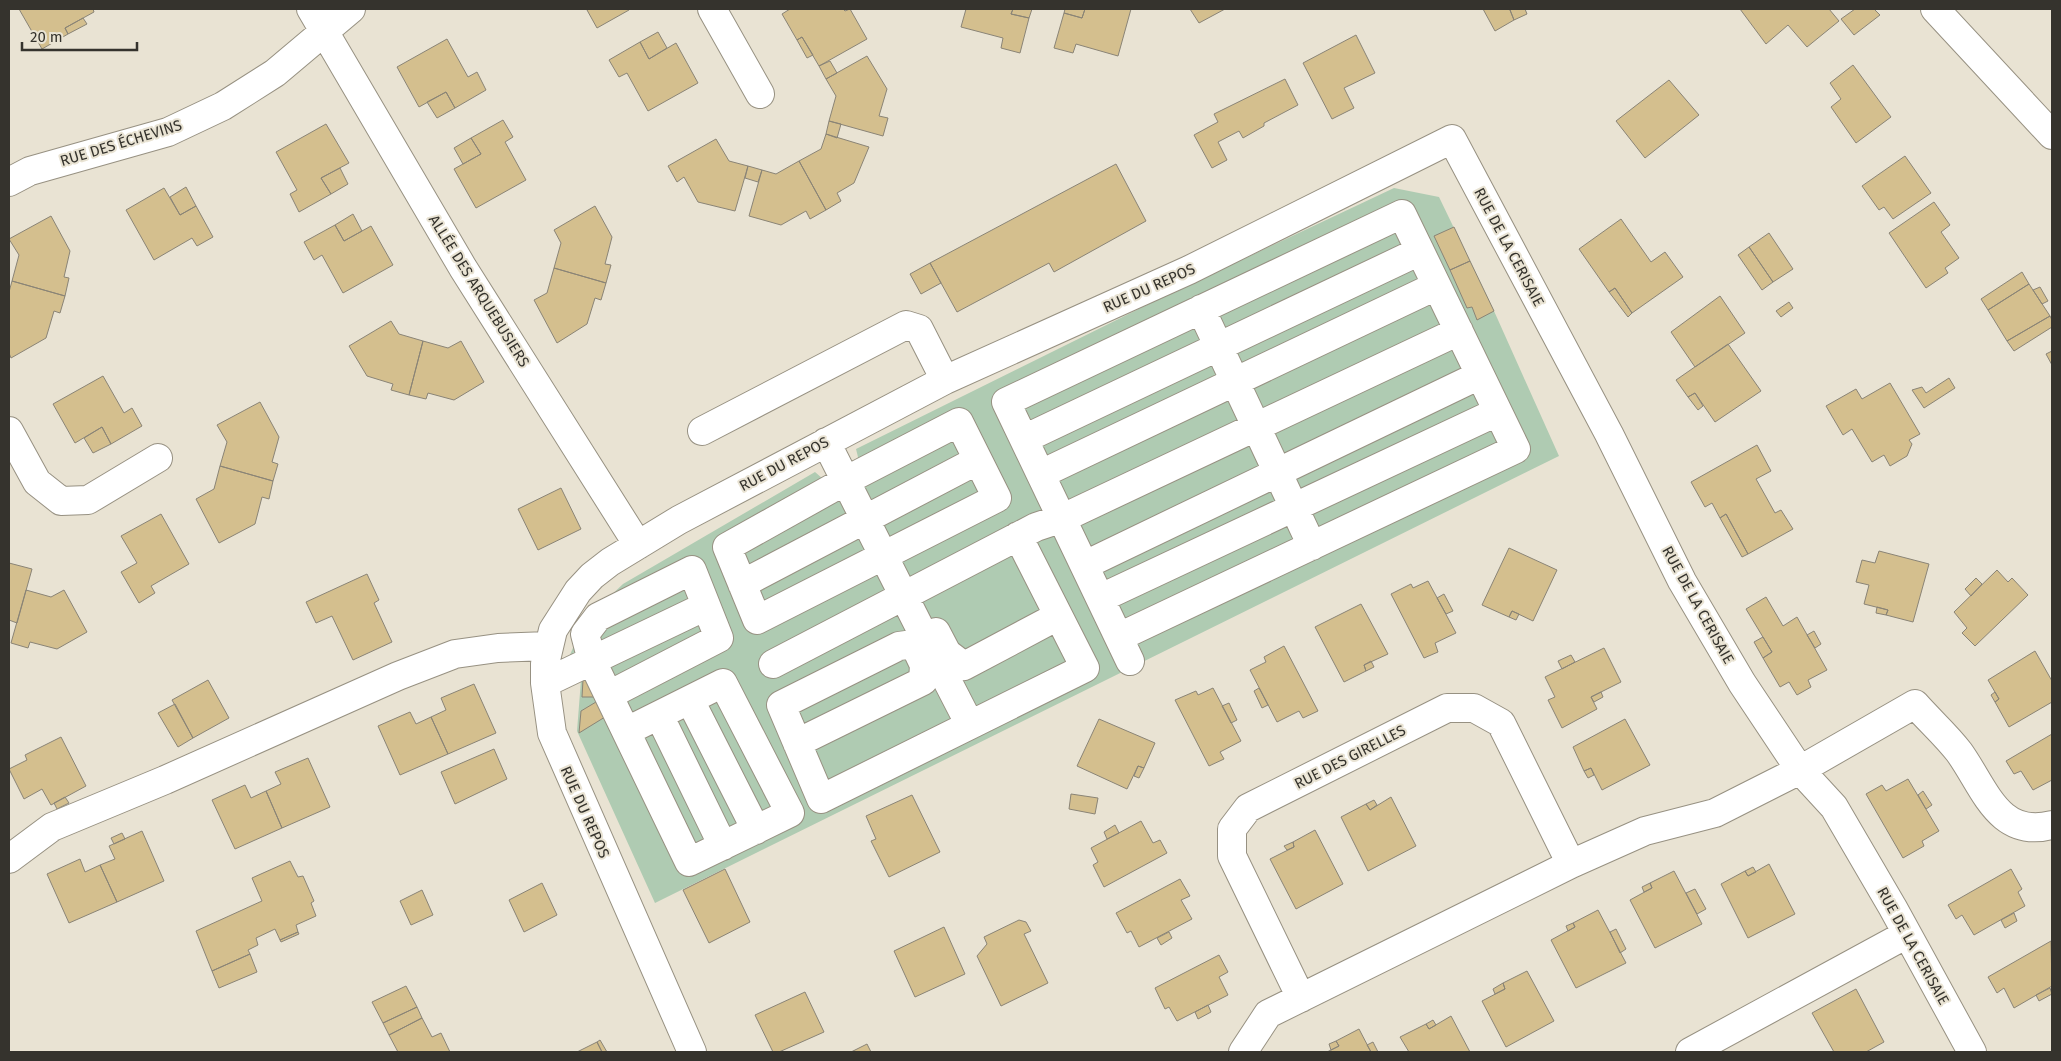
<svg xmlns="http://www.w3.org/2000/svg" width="2061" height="1061" font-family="'Fira Sans',sans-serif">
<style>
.green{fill:#afcbb2}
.building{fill:#d4bf8e;stroke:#8a8476}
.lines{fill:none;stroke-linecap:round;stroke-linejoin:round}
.minor-casing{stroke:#979182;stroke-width:30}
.minor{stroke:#fff;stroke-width:28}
.labels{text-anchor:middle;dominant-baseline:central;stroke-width:4;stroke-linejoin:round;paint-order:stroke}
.street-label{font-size:15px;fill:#35332d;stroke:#e9e3d3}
</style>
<rect width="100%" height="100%" fill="#e9e3d3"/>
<!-- green -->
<path class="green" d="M1394,188L1439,197L1494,311L1559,456L655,903L577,731L581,680L569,657L580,632L603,603L623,584L815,472L823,479L856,462L858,457L856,449L1163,297Z"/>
<!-- building -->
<path class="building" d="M19,9H93L94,12L65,28L68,34L42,49Z
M590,9H628L629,10L597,28L587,10Z
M790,9H843L845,11L850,9L867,39L819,66L802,37L797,40L782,14Z
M966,9H1013L1011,14L1029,18L1020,53L1001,48L1003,38L961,27Z
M1013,9H1032L1029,18L1011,14Z
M1065,9H1085L1082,18L1064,13Z
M1085,9H1131L1118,56L1076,44L1073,53L1054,48L1064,13L1082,18Z
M1190,9H1225L1199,23Z
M1483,9H1513L1510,10L1514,20L1495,31Z
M1513,9H1525L1527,14L1514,20L1510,10Z
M1740,9H1829L1839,21L1807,47L1788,25L1766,44Z
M1855,9H1874L1880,15L1854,35L1841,19Z
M83,18L87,24L68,34L65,28Z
M658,32L667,48L649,59L640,42Z
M1356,35L1375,73L1344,88L1354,108L1332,119L1303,63Z
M802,37L813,55L807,58L797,40Z
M447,39L468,77L477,72L486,90L455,108L446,92L419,107L397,67Z
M640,42L649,59L676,43L698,83L648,111L627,73L619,77L609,60Z
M867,56L887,89L879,116L888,118L883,136L829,121L836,96L826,79Z
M830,61L837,73L826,79L819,66Z
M1853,65L1891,117L1856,143L1831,107L1841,99L1830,83Z
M1285,79L1298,105L1264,123V126L1243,138L1239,131L1218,142L1227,160L1212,168L1194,135L1218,122L1214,114Z
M1669,80L1699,115L1645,158L1616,121Z
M446,92L455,108L437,118L427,102Z
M503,120L513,137L505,142L526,180L476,208L454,169L481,154L471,138Z
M829,121L841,124L837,138L826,134Z
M326,124L349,163L321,178L331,194L299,212L290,194L297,190L276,152Z
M826,134L869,147L854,183L837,193L841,201L826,210L799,161L821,149Z
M471,138L481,154L463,164L454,148Z
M716,139L729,161L748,166L735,211L698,202L684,177L677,182L668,166Z
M1905,156L1931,193L1893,219L1884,207L1879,210L1862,186Z
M799,161L826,210L810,219L806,211L781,225L749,216L762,170L776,174Z
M1116,164L1146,221L1054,272L1049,263L957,312L930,263Z
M748,166L762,170L758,182L745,178Z
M340,168L348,184L331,194L321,178Z
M186,187L196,206L180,215L170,197Z
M164,188L180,215L196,206L213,237L197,246L192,238L154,260L126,210Z
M1934,202L1950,225L1941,232L1959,258L1945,268L1948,273L1926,288L1889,233Z
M595,206L612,237L605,264L611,265L606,283L554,268L561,243L554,230Z
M353,214L362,231L344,241L335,225Z
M51,216L70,251L64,277L69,278L65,296L12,281L19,255L9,239Z
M1621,219L1651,262L1665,252L1683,277L1632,313L1615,288L1609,292L1579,249Z
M335,225L344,241L371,226L393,265L343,293L322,255L314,260L304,242Z
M1454,227L1470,261L1450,270L1434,236Z
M1769,233L1793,269L1773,282L1749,247Z
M1749,247L1773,282L1762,290L1738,255Z
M1470,261L1494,311L1477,320L1472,307L1467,308L1450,270Z
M930,263L941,283L921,294L910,274Z
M554,268L606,283L601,300L595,298L587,324L557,343L534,300L547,293Z
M2022,272L2029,284L1988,310L1981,299Z
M12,281L65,296L60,313L54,311L46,338L11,358L9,353V292Z
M2029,284L2050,316L2007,341L1988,310Z
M2040,287L2048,301L2042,304L2033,290Z
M1615,288L1632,313L1628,317L1609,292Z
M1720,296L1745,333L1695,367L1671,332Z
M1789,302L1793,308L1781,317L1776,311Z
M2050,316L2052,320V327L2014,351L2007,341Z
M391,321L399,334L423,341L409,395L391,390L393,384L367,376L349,346Z
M423,341L448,348L461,341L484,382L454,400L428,393L426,399L409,395Z
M1728,344L1761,391L1715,422L1695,393L1688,397L1676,380Z
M2052,351V365L2046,354Z
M103,376L124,413L132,408L142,426L111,444L102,427L75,443L53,404Z
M1949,378L1955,388L1924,408L1912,390L1922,387L1926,393Z
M1890,383L1920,434L1909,440L1912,444L1907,456L1890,466L1884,455L1872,462L1852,429L1843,435L1826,406L1856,389L1862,399Z
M1695,393L1703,406L1698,410L1688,397Z
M260,402L279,437L272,462L278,464L273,481L220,466L227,442L217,425Z
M102,427L111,444L93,453L84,438Z
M1757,445L1771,471L1756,479L1775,513L1781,510L1793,529L1748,554L1726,514L1720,518L1712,503L1705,507L1691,482Z
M220,466L273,481L269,499L262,497L255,524L219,543L196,499L214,489Z
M561,488L581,529L538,550L518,509Z
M161,514L189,564L151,586L155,593L139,603L121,572L137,563L121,536Z
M1726,514L1748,554L1742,557L1720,518Z
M1509,548L1557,570L1533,621L1512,611L1509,617L1482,605Z
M1879,551L1929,564L1913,622L1886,615L1888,610L1864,604L1869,585L1856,582L1862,560L1875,563Z
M9,563L32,569L17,623L9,620Z
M1997,570L2008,582L2012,578L2028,595L1975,646L1962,633L1967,628L1954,612Z
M367,574L379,600L374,603L392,642L353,660L332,616L316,623L306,602Z
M1976,578L1982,584L1971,596L1965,589Z
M1428,581L1456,633L1435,643L1438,652L1424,658L1391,594L1411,584L1413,588Z
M26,590L51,597L64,590L87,632L57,649L30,642L28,648L11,643Z
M1444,594L1453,611L1446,614L1437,598Z
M1766,597L1783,626L1797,617L1827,670L1808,680L1811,687L1797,695L1789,682L1780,687L1763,658L1772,652L1746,609Z
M1361,604L1388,654L1364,665L1366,671L1344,682L1315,627Z
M1877,607L1888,610L1886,615L1876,613Z
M1512,611L1519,614L1516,620L1509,617Z
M1814,631L1821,644L1815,648L1807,635Z
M1763,637L1772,652L1763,658L1754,642Z
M1284,646L1318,711L1303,718L1299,711L1277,722L1250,670L1266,662L1264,657Z
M1604,648L1621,682L1591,697L1597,709L1562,728L1548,700L1555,697L1545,677Z
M2035,651L2052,681V702L2009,727L1995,702L1999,699L1988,680Z
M1571,655L1575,662L1562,669L1558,661Z
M1371,661L1374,667L1366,671L1364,665Z
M208,680L229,718L193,738L172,700Z
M583,680L598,681L597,697H582Z
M474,684L496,733L448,754L431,717L446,710L441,698Z
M1213,688L1241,741L1220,752L1224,759L1209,766L1175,700L1196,691L1198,695Z
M1259,688L1268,705L1262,708L1254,691Z
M1601,692L1603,697L1594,702L1591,697Z
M1995,692L1999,699L1995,702L1991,695Z
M596,702L605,717L579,733L581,711Z
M1229,703L1237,720L1231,723L1222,706Z
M175,704L193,738L178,747L158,713Z
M410,712L416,724L431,717L448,754L400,775L378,726Z
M1099,719L1155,743L1144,768L1138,766L1127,789L1077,766Z
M1625,719L1650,765L1602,790L1591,768L1584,771L1573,747Z
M2052,734V780L2033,790L2021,771L2014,774L2006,761Z
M61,737L86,786L51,805L42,789L24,799L9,769L27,760L25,755Z
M494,749L507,779L455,804L441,772Z
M308,758L330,807L282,828L266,791L281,784L275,772Z
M1138,766L1144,768L1139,778L1134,776Z
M1591,768L1594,775L1588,778L1584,771Z
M1908,779L1939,831L1922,841L1924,846L1903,858L1866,794L1882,785L1886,791Z
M245,785L251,798L266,791L282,828L235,849L212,800Z
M1923,791L1932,805L1926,809L1918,795Z
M1071,794L1098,798L1095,814L1069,809Z
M912,795L940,852L889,877L871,841L876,839L866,816Z
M65,797L69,803L57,809L54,803Z
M1391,797L1416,846L1368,871L1341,817L1366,804L1370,810Z
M1374,800L1377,805L1370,810L1366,804Z
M1141,821L1153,843L1160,840L1167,853L1104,887L1093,865L1098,862L1091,848Z
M1115,825L1119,833L1107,839L1104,832Z
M1315,830L1343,884L1296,909L1270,859L1294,847L1293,842Z
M142,831L164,881L117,902L100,865L115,859L109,846Z
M122,833L125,839L114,844L111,838Z
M1293,842L1294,847L1287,850L1284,846Z
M80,859L85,872L100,865L117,902L69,923L47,874Z
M290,861L298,877L303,876L314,901L311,903L316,916L296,925L298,932L280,940L275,929L256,938L258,945L248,950L250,954L212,971L196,931L262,901L252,878Z
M1769,864L1795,914L1748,938L1721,884L1745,871L1748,876Z
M1753,867L1756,872L1748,876L1745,871Z
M725,869L750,922L709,943L683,890Z
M2011,869L2022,889L2018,892L2025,906L1974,935L1962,915L1956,919L1948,905Z
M1674,871L1702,924L1655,948L1630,900L1652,888L1650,883Z
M1180,879L1190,896L1181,900L1192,919L1139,947L1131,931L1127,933L1116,913Z
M542,883L557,915L524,932L509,900Z
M1650,883L1652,888L1644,892L1642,887Z
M1695,889L1706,909L1697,914L1686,893Z
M422,890L433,915L411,925L400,901Z
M1598,910L1626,963L1576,988L1551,940L1575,927L1573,923Z
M2014,913L2017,921L2005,928L2001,920Z
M1019,920L1026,922L1031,931L1024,934L1048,983L1001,1006L977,956L987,944L984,937Z
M1573,923L1575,927L1568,931L1566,926Z
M944,927L965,974L915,997L894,951Z
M1616,929L1626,949L1620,953L1610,932Z
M298,932L299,934L281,942L280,940Z
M1169,932L1172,938L1161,945L1157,938Z
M2051,941L2052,986L2014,1008L2004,988L1997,993L1988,977Z
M250,954L257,972L219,988L212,971Z
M1219,955L1228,972L1219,977L1228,995L1177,1021L1169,1007L1165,1009L1155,988Z
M1527,971L1554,1021L1506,1047L1482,1001L1505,989L1503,983Z
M1503,983L1505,989L1495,994L1493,989Z
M406,986L417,1007L383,1023L372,1002Z
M2050,988L2052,994L2039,1001L2036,995Z
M1856,989L1884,1042L1866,1052H1834L1812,1013Z
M805,992L824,1032L779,1052H773L755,1015Z
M1208,1005L1211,1012L1198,1019L1195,1012Z
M417,1007L422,1018L389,1035L383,1023Z
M1451,1016L1470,1052H1409L1400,1037L1426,1024L1429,1029Z
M422,1018L432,1037L441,1033L450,1052H398L389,1035Z
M1433,1020L1436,1025L1429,1029L1426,1024Z
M1359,1029L1371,1052H1327L1339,1046L1336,1041Z
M600,1040L607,1052H602L597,1042Z
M1336,1041L1339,1046L1331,1050L1329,1044Z
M597,1042L602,1052H577Z
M1373,1042L1378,1052H1371L1367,1045Z
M867,1044L871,1052H851Z"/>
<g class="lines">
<!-- minor casing -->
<g class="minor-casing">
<path id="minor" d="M311,9L463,268L638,545
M712,9L760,94
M1935,9L2052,135
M9,182L30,171L168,132L223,106L275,73L351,9
M1201,309L1312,546
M959,422L997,498L757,620L727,547L845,481Z
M9,431L37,482L61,501L88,500L158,458
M702,431L906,325L919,329L945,380
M1024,439L1420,251
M826,442L925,638
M1041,474L1436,286
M1085,565L1480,375
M742,584L978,460
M1101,598L1497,412
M1119,637L1516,449L1402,214L1006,402L1130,661
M914,644L924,665L947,653L936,632L914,644L899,646L781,705L821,799L1085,668L1018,536
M947,653L964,666L1058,616
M936,659L970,725
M773,664L1036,527L1063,518L1459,331
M545,683L706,606
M609,695L719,638L692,570L598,617L585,634L592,661L689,862L790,813L723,683L627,731
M690,700L756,830
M659,715L723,846
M797,743L923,681L924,665
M9,859L52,827L165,780L398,676L455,654L498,648L548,646
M1301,998L1232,856V829L1248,808L1447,708H1474L1501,723L1571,864
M692,1052L552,733L545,683V664L553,630L578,591L592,576L610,562L679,520L945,380L1189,270L1452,139L1609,434L1682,581L1742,683L1800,770L1834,807L1893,908L1972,1052
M1243,1052L1268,1014L1571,864L1645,831L1715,813L1800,770L1915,704C1929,720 1946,735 1959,752C1985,788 1998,839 2052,825
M1690,1052L1907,934"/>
</g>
<!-- minor -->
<use href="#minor" class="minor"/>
</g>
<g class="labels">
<!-- street labels -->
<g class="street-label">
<text transform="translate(121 143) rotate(-17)">RUE DES ÉCHEVINS</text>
<text transform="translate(1509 247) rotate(62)">RUE DE LA CERISAIE</text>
<text transform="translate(1149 288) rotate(-24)">RUE DU REPOS</text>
<text transform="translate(479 291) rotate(58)">ALLÉE DES ARQUEBUSIERS</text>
<text transform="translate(784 464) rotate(-28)">RUE DU REPOS</text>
<text transform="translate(1698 605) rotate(61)">RUE DE LA CERISAIE</text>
<text transform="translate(1350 757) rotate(-27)">RUE DES GIRELLES</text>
<text transform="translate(585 812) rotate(66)">RUE DU REPOS</text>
<text transform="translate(1913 946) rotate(61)">RUE DE LA CERISAIE</text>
</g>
</g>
<!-- border -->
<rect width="2061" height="1061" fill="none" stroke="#35332d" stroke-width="20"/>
<!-- scale -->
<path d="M22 42v8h115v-8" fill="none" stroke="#35332d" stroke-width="2.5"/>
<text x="30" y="42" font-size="15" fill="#35332d" stroke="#e9e3d3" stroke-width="4" paint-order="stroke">20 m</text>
</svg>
